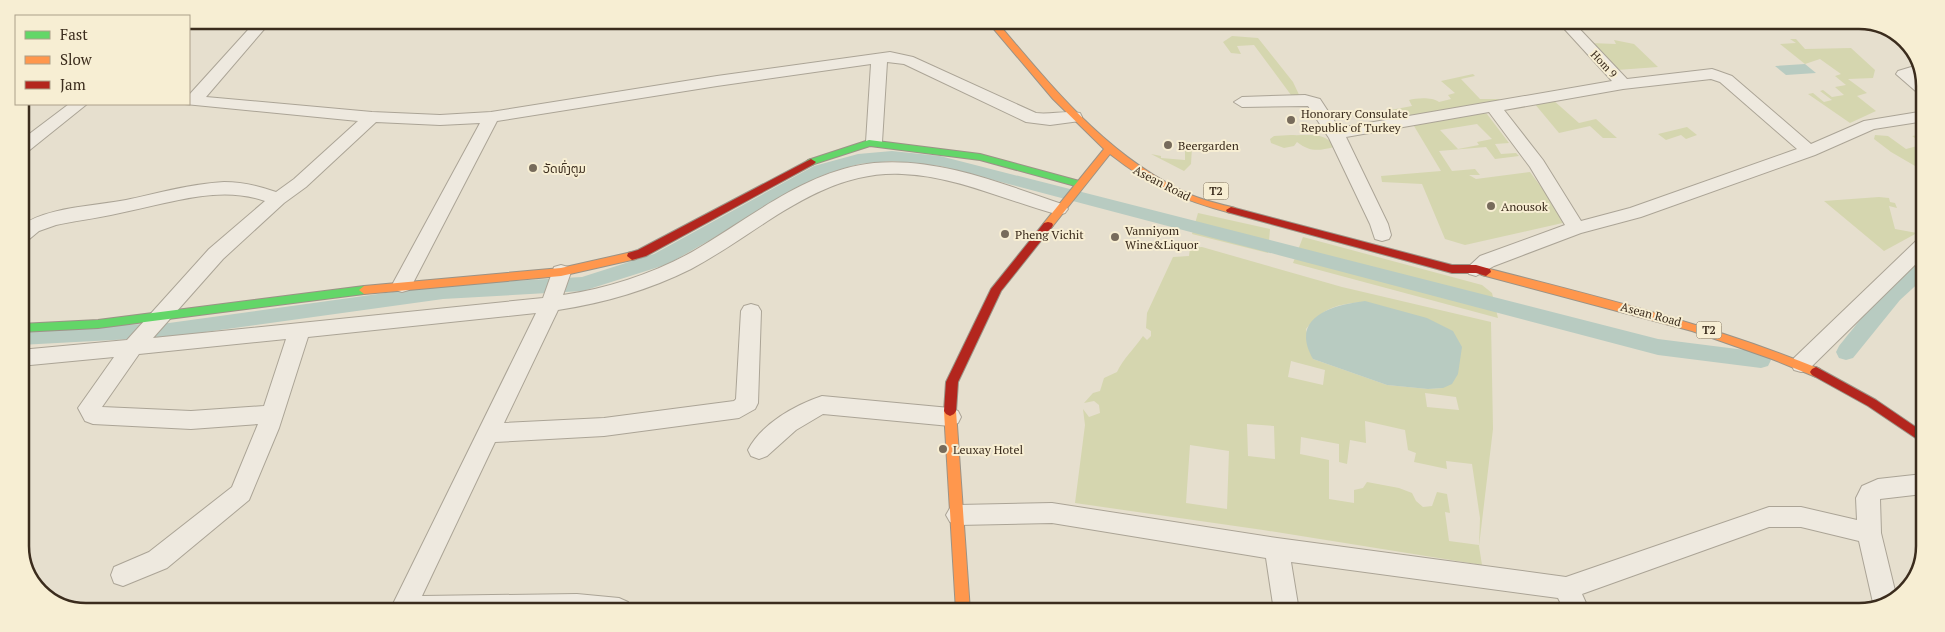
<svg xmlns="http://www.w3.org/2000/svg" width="1945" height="632" font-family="'PT Serif','Noto Sans Lao',serif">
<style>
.green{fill:#d5d6af;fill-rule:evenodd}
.water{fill:#b8cbc1}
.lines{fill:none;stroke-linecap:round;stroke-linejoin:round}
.canal{fill:#b8cbc1;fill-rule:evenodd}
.street-casing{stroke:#aba496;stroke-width:2}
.fast-casing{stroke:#9b9386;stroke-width:2}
.slow-casing{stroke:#9b9386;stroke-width:2}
.jam-casing{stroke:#9b9386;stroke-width:2}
.street{fill:#eee9df;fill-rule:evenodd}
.fast{fill:#63d668;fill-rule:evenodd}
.slow{fill:#ff974d;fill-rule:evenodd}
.jam{fill:#b3261e;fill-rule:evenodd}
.poi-dot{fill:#776b5b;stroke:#f7eed3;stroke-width:2}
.labels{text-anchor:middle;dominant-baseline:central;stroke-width:4;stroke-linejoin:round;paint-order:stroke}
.far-street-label{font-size:11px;fill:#3b2c1d;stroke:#f7eed3}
.shield{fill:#f7eed3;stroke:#736654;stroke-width:1}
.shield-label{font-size:11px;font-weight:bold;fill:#3b2c1d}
.poi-label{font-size:12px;fill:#3b2c1d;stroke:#f7eed3;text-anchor:start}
.street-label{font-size:12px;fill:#3b2c1d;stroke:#f7eed3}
.rim{fill:none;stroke:#3b2c1d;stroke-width:2.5}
</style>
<rect width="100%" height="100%" fill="#e6dfce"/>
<!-- green -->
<path class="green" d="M1232,36L1258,38L1293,82L1302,101L1287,97L1291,95L1254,45L1237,46L1241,54L1231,53L1223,42Z
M1790,39H1796L1805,49L1851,48L1875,70L1873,78L1848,79L1867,93L1857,96L1876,111L1850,123L1808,94L1813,93L1824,102L1832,100L1820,91L1823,90L1832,97L1844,95L1835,87L1846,85L1835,76L1841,74L1820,59L1805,64L1780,44L1796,43Z
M1614,40L1634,44L1658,67L1617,70L1590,43L1616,44Z
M1473,74L1475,76L1461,79L1480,99H1499L1501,101L1393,118L1385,116V111L1412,106L1409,100C1417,98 1432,97 1439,102L1451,99L1448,95L1455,93L1441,81Z
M1553,100L1579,123L1596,119L1617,138H1603L1590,126L1559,133L1534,103Z
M1482,113L1487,114L1509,143L1495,144L1501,154L1516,153L1519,156L1495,159L1486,147L1439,151L1452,171L1475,169L1480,175H1469L1476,179L1530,172L1567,222L1465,245L1445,239L1422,184L1382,182L1381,176L1441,171L1414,126L1422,123ZM1477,124L1492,139L1477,142L1479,145L1458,149L1440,130Z
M1687,127L1697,135L1686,139L1681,135L1666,140L1658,134Z
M1925,134L1924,178L1920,173L1922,170L1891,152L1874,139L1875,135L1888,136L1906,149L1921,145L1915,141L1918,140L1912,136Z
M1291,135C1307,136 1326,131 1334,147C1318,151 1310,152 1297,142L1294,146L1284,148L1271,143L1270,139L1274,136Z
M1185,144L1192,147L1191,164L1184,171L1151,154L1161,156V158L1185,160Z
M1879,197L1889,198L1890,202L1895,203L1897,208L1889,206L1895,229L1917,233L1884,251L1824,201Z
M1198,213L1270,229L1268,253L1192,234Z
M1303,237L1482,285L1492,293L1498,318L1293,263Z
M1202,247L1342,287L1491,322L1493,429L1479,546L1482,565L1263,530L1075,503L1085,425L1083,409L1089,417L1100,413L1099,405L1094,401L1084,403L1093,393L1100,391L1104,378L1117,372C1123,359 1134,349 1143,336L1147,340L1151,336V331L1146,328L1147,313L1173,257L1189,256L1190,248ZM1365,302L1386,308L1443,388L1428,389L1387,385L1313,359L1306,329C1324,307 1337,304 1365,302ZM1291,361L1325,370L1323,385L1288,377ZM1425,393L1456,397L1459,410L1427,407ZM1365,421L1405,430L1408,450L1416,453L1414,462L1447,469L1446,461L1472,464L1480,518L1479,545L1449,541L1445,512L1450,513L1447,494L1437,492L1432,506L1423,507L1416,501L1412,493L1399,488L1367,482L1363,488L1354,490V503L1329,499V460L1300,454L1301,437L1339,444V462L1347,464L1350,440L1366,443ZM1247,424L1274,426L1275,459L1248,456ZM1190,445L1229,451L1227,509L1186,503Z"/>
<!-- water -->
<path class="water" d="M1805,64L1816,73L1786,75L1775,66Z
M1365,301L1427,318L1453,331L1462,347L1458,374L1452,384L1443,388L1428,389L1387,385L1313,359C1289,317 1332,305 1365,301Z"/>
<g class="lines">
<!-- canal -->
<path class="canal" d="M892,151L940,156L1658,339L1761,352L1768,354L1771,360L1768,366L1761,368L1658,355L940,166L892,161L859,164L826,174L668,264L583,291L443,299L169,337L20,345V329L169,323L443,285L582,277L654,254L814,166L858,154Z
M1924,260V278L1900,300L1853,358L1846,360L1839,358L1836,352L1839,346C1857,325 1898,268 1924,260Z"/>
<!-- street casing -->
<g class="street-casing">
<path id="street" d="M257,20H272L206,97L372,112L440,115L491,112L717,76L890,52L913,57L1036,113C1050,115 1066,110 1080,113L1082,117L1080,121L1050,125L1026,122L904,64L887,62L882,142L880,146H868L866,142L871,64L717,86L497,121L412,285L409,290L402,292L395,290L392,285L480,123L440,125L376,122L306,187L284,203L223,259L153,338L543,298L554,267L561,265L568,267L571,272L563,295C609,288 652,274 692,252C749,219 806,170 874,163C939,157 1005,185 1065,205L1068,209L1065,213L1059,215C1007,201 956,176 902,174C820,170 759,233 691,269C649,290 604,303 558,310L504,423L604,418L734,401L736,399L741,311L744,306L751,304L758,306L761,311L758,403L755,409L739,418L604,436L495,442L422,596L577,594L619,598L628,602L631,610H390L536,313L308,337L279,428L249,500L167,568L123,586L114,583L111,575L114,567L149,552L232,487L258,424L191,429L93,424L85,421L78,408L114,357L20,366V350L127,340L209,249L265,201C221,185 173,202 129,211C105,217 80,220 56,225L39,231L27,241L20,243V227C44,207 96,206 126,200C159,193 190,184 224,182C242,182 259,186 276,192L294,179L358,121L185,104H189V95ZM286,339L264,406L191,411L102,407L139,354Z
M1558,22H1573L1627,79L1712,69L1718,71L1732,76L1811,144L1864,121L1925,111V121L1874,129L1815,155L1641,217L1581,233L1494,266L1476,276L1469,274L1466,269L1480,256L1565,225L1530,167L1489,112L1346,137L1388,224L1391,235L1389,239L1382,241L1375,239L1370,224L1329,138L1308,106L1242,107L1234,102L1242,97L1305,95L1320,99L1339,128L1612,81ZM1711,79L1720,82L1797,149L1630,208L1581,221L1543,160L1504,110L1623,89Z
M1918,65L1922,74L1916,75L1925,83V96L1919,94L1896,74L1898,71Z
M69,104H87L26,153L20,154V141Z
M1924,239V256L1808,370L1801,372L1794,370L1791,364L1794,358L1917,240Z
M822,396L950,408L958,411L961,417L958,423L950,426L823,414L796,430L767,456L759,459L751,456L748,450C761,424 795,405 822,396Z
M1923,474V494L1880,499L1881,533L1897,599L1874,607L1859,541L1801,527H1769L1582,594L1590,612H1565L1558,598L1291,562L1299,611H1274L1266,558L1052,523L958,525L950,522L946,515L950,508L958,505L1052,503L1277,538L1566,577L1769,507H1801L1857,520L1856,498L1862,486L1878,479Z"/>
</g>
<!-- fast casing -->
<g class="fast-casing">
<path id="fast" d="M869,140L980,154L1083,182L1084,184L1079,187L980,160L870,146L811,165L806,162L808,160Z
M364,286L369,290L364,294L98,328L20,332V324L98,320Z"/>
</g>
<!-- slow casing -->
<g class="slow-casing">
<path id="slow" d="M987,21H996C1053,88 1108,158 1191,195C1205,201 1220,204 1235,208L1236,210L1235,212L1231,213C1181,200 1151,186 1110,154L1052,227H1044L1043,225L1044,223L1104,149L1053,99Z
M632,252L637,256L636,259L561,276L364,294L359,290L364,286L561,268Z
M1486,268C1599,297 1712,325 1820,369L1822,372L1820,375L1816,377L1772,359L1692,331L1482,275L1481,272Z
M950,406L954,408L956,411L970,611H956L944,411L946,408Z"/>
</g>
<!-- jam casing -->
<g class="jam-casing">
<path id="jam" d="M811,159L816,162L814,164L646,256L632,260L627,256L628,253L638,250Z
M1231,207L1452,265H1476L1490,269L1491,272L1486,276L1476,273H1452L1227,212L1226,210Z
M1048,222L1052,223L1053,225L1052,227L1001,291L958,382L956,411L954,414L950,416L946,414L944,411L946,382L991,289L1044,223Z
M1816,367L1876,400L1923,432V443L1868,406L1812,375L1810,372L1812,369Z"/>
</g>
<!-- street -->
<use href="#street" class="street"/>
<!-- fast -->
<use href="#fast" class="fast"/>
<!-- slow -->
<use href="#slow" class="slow"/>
<!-- jam -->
<use href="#jam" class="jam"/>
</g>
<!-- markers -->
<g class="poi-dot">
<circle cx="1291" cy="120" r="5"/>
<circle cx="1168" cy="145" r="5"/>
<circle cx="533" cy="168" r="5"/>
<circle cx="1491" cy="206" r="5"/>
<circle cx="1005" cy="234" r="5"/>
<circle cx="1115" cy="237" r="5"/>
<circle cx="943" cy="449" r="5"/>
</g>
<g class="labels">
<!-- far-street labels -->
<g class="far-street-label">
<text transform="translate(1604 64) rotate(47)">Hom 9</text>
</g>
<!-- shield labels -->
<g class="shield">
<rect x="1203.5" y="182.5" width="25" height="17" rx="4"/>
<rect x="1696.5" y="321.5" width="25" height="17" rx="4"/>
</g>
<g class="shield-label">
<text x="1216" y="191">T2</text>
<text x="1709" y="330">T2</text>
</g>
<!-- poi labels -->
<g class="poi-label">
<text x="1301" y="113">Honorary Consulate<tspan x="1301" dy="14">Republic of Turkey</tspan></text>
<text x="1178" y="145">Beergarden</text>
<text x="543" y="168">ວັດທົ່ງຕູມ</text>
<text x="1501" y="206">Anousok</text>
<text x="1125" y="230">Vanniyom<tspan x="1125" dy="14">Wine&amp;Liquor</tspan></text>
<text x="1015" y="234">Pheng Vichit</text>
<text x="953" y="449">Leuxay Hotel</text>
</g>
<!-- street labels -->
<g class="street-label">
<text transform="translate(1162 183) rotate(27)">Asean Road</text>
<text transform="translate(1651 314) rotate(15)">Asean Road</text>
</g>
</g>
<!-- crop -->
<path d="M0 0H1945V632H0ZM86 29H1859A57 57 0 0 1 1916 86V546A57 57 0 0 1 1859 603H86A57 57 0 0 1 29 546V86A57 57 0 0 1 86 29Z" fill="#f7eed3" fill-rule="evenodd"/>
<path class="rim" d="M86 29H1859A57 57 0 0 1 1916 86V546A57 57 0 0 1 1859 603H86A57 57 0 0 1 29 546V86A57 57 0 0 1 86 29Z"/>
<!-- legend -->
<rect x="15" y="15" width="175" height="90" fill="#f7eed3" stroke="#aca08a"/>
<rect x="25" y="31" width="25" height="8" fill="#63d668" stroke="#aca08a"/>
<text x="60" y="40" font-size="15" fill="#3b2c1d">Fast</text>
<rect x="25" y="56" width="25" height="8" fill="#ff974d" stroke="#aca08a"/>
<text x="60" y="65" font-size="15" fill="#3b2c1d">Slow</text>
<rect x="25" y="81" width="25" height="8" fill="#b3261e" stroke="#aca08a"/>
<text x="60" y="90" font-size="15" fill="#3b2c1d">Jam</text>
</svg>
